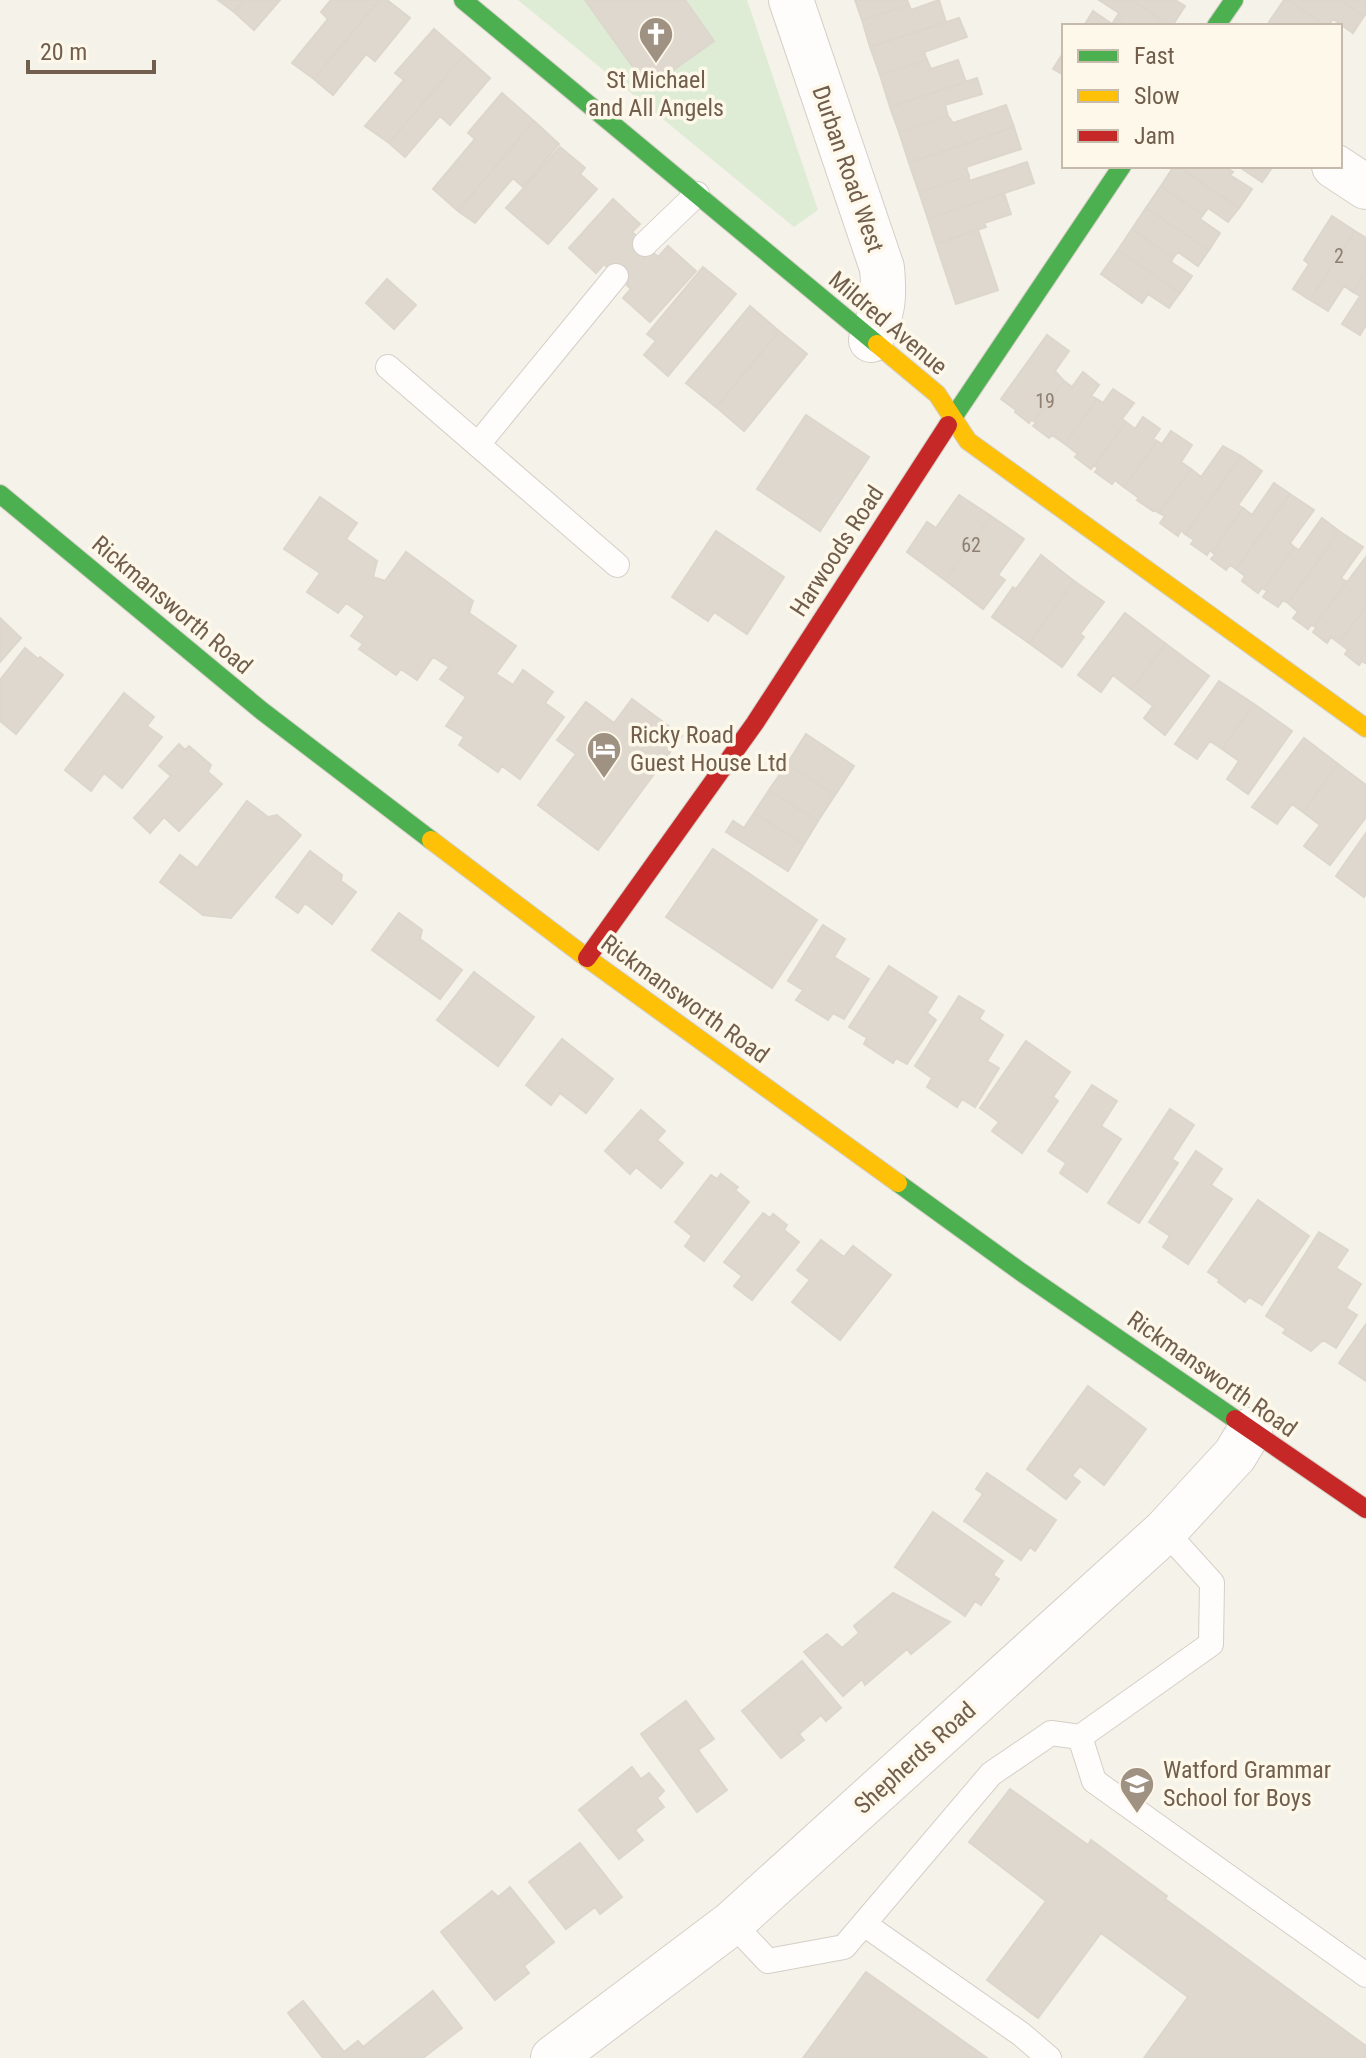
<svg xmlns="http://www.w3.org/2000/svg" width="1366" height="2058" font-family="'Roboto Condensed',sans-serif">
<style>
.green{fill:#dfecd5}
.building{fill:#ded8cf;stroke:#ddd6cc;stroke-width:2}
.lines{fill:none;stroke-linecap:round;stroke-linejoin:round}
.lane-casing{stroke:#d4cfc7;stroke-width:26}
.street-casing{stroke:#d4cfc7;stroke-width:46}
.fast-casing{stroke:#d3cec5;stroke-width:20}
.slow-casing{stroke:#d3cec5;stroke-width:20}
.jam-casing{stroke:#d3cec5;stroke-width:20}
.lane{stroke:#fefdfc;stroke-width:24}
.street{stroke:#fefdfc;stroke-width:44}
.fast{stroke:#4caf50;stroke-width:18}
.slow{stroke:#ffc107;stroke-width:18}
.jam{stroke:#c62828;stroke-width:18}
.labels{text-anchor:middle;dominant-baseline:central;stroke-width:7;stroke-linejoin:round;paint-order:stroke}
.number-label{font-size:20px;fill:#8f7f70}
.poi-label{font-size:24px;fill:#715e4c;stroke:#fef8ea;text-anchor:start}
.street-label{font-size:24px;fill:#715e4c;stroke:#fef8ea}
</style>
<rect width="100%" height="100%" fill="#f5f2e9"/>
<!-- green -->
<path class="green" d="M518,0H747L818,210L794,227Z"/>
<!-- building -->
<path class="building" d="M218,0H244L234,12Z
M244,0H280L254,30L234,12Z
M331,0H379L314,79L292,63L328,19L321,12Z
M379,0H387L410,18L375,61L366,54L333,95L314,79Z
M585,0H685L714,41L648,88Z
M855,0H907L909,5L862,20Z
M939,0L946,22L870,47L862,20L909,5L911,10Z
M1099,0H1132L1170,26H1127L1116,18L1119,13Z
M1132,0H1175L1185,6L1172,26H1170Z
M1284,0H1288L1326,26H1274L1269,22Z
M1288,0H1340L1364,16L1353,33L1333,19L1328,26H1326Z
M1340,0H1366V14L1364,16Z
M1093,11L1112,24L1116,18L1127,26H1084Z
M959,18L967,37L924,52L927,60L880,75L870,47Z
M434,29L464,55L389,143L365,126L404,80L395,73Z
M1064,52V75L1053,69Z
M464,55L490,78L450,125L440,116L405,157L389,143Z
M927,60L931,69L958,60L966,82L890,107L880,75Z
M977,78L982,94L945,105L948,116L899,132L890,107Z
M502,93L534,121L458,211L433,189L475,139L468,133Z
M1006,105L1014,127L909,163L899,132L948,116L953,123Z
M534,121L559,144L523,187L513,178L475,223L458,211Z
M1014,127L1021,149L966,167L969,176L919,192L909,163Z
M560,147L585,168L580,174L597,189L548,244L506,208Z
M1027,162L1034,183L928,219L919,192L969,176V181Z
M1174,166H1177L1239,208L1228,222L1208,208L1203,215L1161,186Z
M1177,166H1224L1233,172L1230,175L1252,189L1239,208Z
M1238,166H1273L1262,182Z
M1161,186L1203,215L1200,219L1220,233L1209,250L1146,208Z
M1004,193L1011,214L984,223L986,227L936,244L928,219Z
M613,199L640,224L632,232L658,257L668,246L696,271L650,322L623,298L631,289L604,264L596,273L569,248Z
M1146,208L1209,250L1198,266L1178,252L1173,258L1132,229Z
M1332,216L1355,231L1310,300L1293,289L1309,264L1304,260Z
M1132,229L1173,258L1171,262L1192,276L1180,293L1118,250Z
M978,230L998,290L956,304L936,244Z
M1355,231L1366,238V272L1353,292L1344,286L1328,311L1310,300Z
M1118,250L1180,293L1169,308L1148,294L1142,303L1101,274Z
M703,267L736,294L668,376L644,355L656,341L647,334Z
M1366,272V325L1360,335L1342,324L1360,296L1353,292Z
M387,279L416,305L394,329L366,303Z
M750,306L779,331L716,407L686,383Z
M779,331L807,354L744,431L716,407Z
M1047,335L1069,351L1055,371L1064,381L1034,421L1031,420L1029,423L1015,412L1016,410L1001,399Z
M1083,372L1099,385L1091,396L1097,399L1065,444L1052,435L1049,438L1033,426L1036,423L1034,421L1064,381L1072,387Z
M1113,389L1134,403L1122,419L1126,422L1091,469L1075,457L1078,454L1065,444L1097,399L1103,403Z
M806,415L869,457L820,531L757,489Z
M1143,417L1160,429L1153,439L1157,441L1124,487L1115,480L1112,484L1095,472L1098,468L1095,466L1126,422L1135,429Z
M1171,431L1192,445L1181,462L1191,469L1159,513L1154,510L1153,511L1137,500L1139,498L1124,487L1157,441L1162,444Z
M1223,446L1241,456L1185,534L1181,530L1178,536L1160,523L1165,516L1159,513L1191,469L1201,477Z
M1241,456L1262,471L1238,505L1243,508L1212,552L1210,550L1207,555L1191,544L1194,540L1185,534Z
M1274,483L1290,494L1236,569L1230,565L1226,570L1211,559L1215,555L1212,552L1243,508L1252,515Z
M1290,494L1314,510L1290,543L1294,547L1264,589L1262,588L1258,593L1242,581L1245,576L1236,569Z
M959,495L991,516L945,580L907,552L927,522L936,528Z
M320,497L357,523L346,539L377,561L373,577L385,581L406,552L473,601L469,613L516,646L496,674L513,685L523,670L553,692L545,703L564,717L520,779L502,766L498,772L459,745L464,737L446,726L466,697L440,679L449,667L433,657L417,680L401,669L396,675L359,649L363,644L351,636L365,616L346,603L338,613L307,592L320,573L284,549Z
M991,516L1024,539L998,575L1005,580L983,609L945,580Z
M1322,518L1339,531L1288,603L1283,600L1278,607L1263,597L1267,591L1264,589L1294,547L1299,550Z
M716,531L784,577L747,634L714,612L708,621L672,597Z
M1339,531L1363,547L1341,578L1347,582L1314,626L1311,625L1308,629L1293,618L1298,612L1288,603Z
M1041,555L1074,581L1029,643L992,617L1013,587L1016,589Z
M1366,557V606L1339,643L1331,637L1327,643L1313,632L1316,628L1314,626Z
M1074,581L1104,602L1080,634L1084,637L1062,667L1029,643Z
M1366,606V662L1365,663L1362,661L1359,665L1345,654L1348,650L1339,643Z
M1125,613L1166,644L1131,689L1113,675L1101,692L1078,675Z
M0,618L21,638L0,662Z
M1166,644L1209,676L1165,735L1144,718L1153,706L1131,689Z
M25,648L38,659L40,657L63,675L16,734L0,721V680Z
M1219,681L1254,704L1222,749L1210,741L1197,759L1175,744Z
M124,693L154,717L147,726L162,737L122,788L104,773L91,791L65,770Z
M632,699L682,736L598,850L538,805L576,754L557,740L586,702L614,723Z
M1254,704L1292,731L1248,794L1227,779L1239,761L1222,749Z
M806,734L854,766L835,795L787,764Z
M1304,738L1338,764L1303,812L1292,804L1277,824L1252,807Z
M179,744L185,750L189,746L211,765L208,772L222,784L179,831L164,817L150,833L134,818L171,776L159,766Z
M787,764L835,795L818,821L769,790Z
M1338,764L1366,785V817L1330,865L1304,846L1320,825L1303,812Z
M769,790L818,821L804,844L754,813Z
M247,801L268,817L277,815L301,835L231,918L203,915L160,882L180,855L197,868Z
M754,813L804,844L788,871L726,832L733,821L744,828Z
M1366,833V894L1364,897L1336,876Z
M713,849L817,920L772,988L666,917Z
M310,851L342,875L341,881L356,892L332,924L305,903L298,913L276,897Z
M399,913L422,930L420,939L462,970L440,999L372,950Z
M823,925L845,939L834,957L869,979L844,1019L833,1013L828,1020L796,1000L803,990L788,981Z
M889,966L937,997L927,1013L936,1020L907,1064L896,1058L893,1063L864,1044L867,1038L849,1027Z
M474,972L534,1017L498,1066L437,1020Z
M959,996L984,1011L979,1019L1003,1035L987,1061L999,1068L975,1107L962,1099L957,1107L927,1087L932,1078L915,1066Z
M562,1039L613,1079L586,1113L560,1093L551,1105L526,1085Z
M1026,1041L1070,1072L1053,1097L1058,1101L1022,1153L992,1131L999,1122L980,1108Z
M1092,1085L1117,1101L1101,1126L1121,1139L1087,1192L1060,1173L1066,1163L1048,1151Z
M1170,1109L1194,1125L1172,1159L1178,1163L1139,1223L1108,1203Z
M641,1110L665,1131L657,1140L683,1163L661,1188L636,1167L630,1174L605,1151Z
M1196,1151L1222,1169L1211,1185L1232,1199L1188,1264L1163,1247L1170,1236L1149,1222Z
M721,1174L738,1187L735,1190L749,1202L704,1261L685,1246L692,1236L675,1222L711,1175L717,1179Z
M1258,1200L1309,1236L1262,1305L1249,1297L1245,1302L1218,1282L1220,1280L1208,1272Z
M763,1213L770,1218L773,1214L787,1225L784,1230L799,1242L752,1300L734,1286L742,1276L724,1262Z
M1319,1232L1348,1250L1336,1268L1361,1284L1346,1308L1357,1315L1336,1348L1323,1340L1311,1351L1283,1333L1286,1329L1266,1316Z
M821,1240L844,1257L853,1246L891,1275L840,1340L792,1302L810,1280L797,1270Z
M1366,1324V1381L1339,1363Z
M1088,1386L1146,1429L1104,1485L1080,1466L1072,1476L1080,1482L1066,1499L1027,1469Z
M987,1473L1056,1520L1035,1551L1030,1547L1021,1560L964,1521L983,1494L976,1489Z
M933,1512L1003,1561L993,1575L999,1579L981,1605L975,1601L965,1616L895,1567Z
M893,1593L950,1622L911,1654L907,1649L865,1685L862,1679L843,1696L804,1652L827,1634L842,1648L859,1633L854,1626Z
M802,1661L841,1708L826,1721L821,1715L799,1734L804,1740L781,1758L742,1711Z
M686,1701L714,1739L698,1750L727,1790L697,1812L641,1734Z
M632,1767L641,1779L649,1773L664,1791L657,1798L664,1807L635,1830L643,1840L619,1859L579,1810Z
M1010,1789L1088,1845L1091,1840L1167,1896L1165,1899L1366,2046V2058H1144L1188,1997L1101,1933L1038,2018L987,1980L1046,1901L969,1842Z
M580,1843L622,1897L600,1914L595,1907L566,1929L529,1882Z
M510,1887L554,1942L524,1966L529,1973L495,2000L441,1932L492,1891L498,1897Z
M866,1972L987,2058H803Z
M433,1991L462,2028L423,2058H323L288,2013L303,2001L344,2052L358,2041L363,2047Z"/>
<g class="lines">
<!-- lane casing -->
<g class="lane-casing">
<path id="lane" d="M645,244L697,194
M388,367L617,565
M479,443L616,276
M1165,1531L1212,1583L1211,1644L1080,1737L1094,1781L1366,1975
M732,1923L768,1961L844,1947L991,1774L1051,1733L1080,1737
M864,1924L1021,2034L1049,2058"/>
</g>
<!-- street casing -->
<g class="street-casing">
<path id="street" d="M791,0L882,268C885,300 883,310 871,340
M1334,166L1366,187
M553,2058L732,1923L1165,1531L1235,1455L1250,1430"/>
</g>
<!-- fast casing -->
<g class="fast-casing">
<path id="fast" d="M463,0L877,344
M1216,26L1234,0
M948,425L1122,166
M0,494L262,711L431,840
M898,1183L1021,1272L1235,1419"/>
</g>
<!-- slow casing -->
<g class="slow-casing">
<path id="slow" d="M877,344L937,394L968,441L1366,728
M431,840L587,958L898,1183"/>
</g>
<!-- jam casing -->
<g class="jam-casing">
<path id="jam" d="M587,958L755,723L948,425
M1235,1419L1366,1509"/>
</g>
<!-- lane -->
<use href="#lane" class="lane"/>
<!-- street -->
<use href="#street" class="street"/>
<!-- fast -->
<use href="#fast" class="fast"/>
<!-- slow -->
<use href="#slow" class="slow"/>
<!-- jam -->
<use href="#jam" class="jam"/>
</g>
<!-- icons -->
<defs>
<g id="church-pin" transform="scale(1.8)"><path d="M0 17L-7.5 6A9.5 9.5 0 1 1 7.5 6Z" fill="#9f9283" stroke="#fef8ea"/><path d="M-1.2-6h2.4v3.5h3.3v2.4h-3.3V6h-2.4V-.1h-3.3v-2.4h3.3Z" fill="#fff"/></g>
<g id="hotel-pin" transform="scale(1.8)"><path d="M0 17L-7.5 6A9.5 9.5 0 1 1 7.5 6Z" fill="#9f9283" stroke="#fef8ea"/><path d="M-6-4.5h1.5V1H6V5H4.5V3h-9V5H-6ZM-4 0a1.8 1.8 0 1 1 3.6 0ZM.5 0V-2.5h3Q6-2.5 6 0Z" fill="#fff"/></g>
<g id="school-pin" transform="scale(1.8)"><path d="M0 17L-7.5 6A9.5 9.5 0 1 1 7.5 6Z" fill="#9f9283" stroke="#fef8ea"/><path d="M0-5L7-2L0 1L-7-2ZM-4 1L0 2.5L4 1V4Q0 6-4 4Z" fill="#fff"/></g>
</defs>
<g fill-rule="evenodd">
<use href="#church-pin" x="656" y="34"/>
<use href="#hotel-pin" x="604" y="749"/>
<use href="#school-pin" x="1137" y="1784"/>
</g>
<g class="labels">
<!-- number labels -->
<g class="number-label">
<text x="1339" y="256">2</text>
<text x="1045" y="401">19</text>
<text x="971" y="545">62</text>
</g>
<!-- poi labels -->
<g class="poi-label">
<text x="656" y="80" text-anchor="middle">St Michael<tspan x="656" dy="28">and All Angels</tspan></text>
<text x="630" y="735">Ricky Road<tspan x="630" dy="28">Guest House Ltd</tspan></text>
<text x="1163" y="1770">Watford Grammar<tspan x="1163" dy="28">School for Boys</tspan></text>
</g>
<!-- street labels -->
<g class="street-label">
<text transform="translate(848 169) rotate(71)">Durban Road West</text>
<text transform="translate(888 323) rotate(40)">Mildred Avenue</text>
<text transform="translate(837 551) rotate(-57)">Harwoods Road</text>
<text transform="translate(172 605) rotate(40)">Rickmansworth Road</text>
<text transform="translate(685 999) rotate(36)">Rickmansworth Road</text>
<text transform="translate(1212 1374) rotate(35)">Rickmansworth Road</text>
<text transform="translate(915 1758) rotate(-42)">Shepherds Road</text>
</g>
</g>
<!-- legend -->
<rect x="1062" y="24" width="280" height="144" fill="#fef8ea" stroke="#c6baab" stroke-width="2"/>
<rect x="1078" y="50" width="40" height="12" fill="#4caf50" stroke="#c6baab" stroke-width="2"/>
<text x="1134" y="64" font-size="24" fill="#715e4c">Fast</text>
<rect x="1078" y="90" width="40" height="12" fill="#ffc107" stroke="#c6baab" stroke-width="2"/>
<text x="1134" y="104" font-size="24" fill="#715e4c">Slow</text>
<rect x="1078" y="130" width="40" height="12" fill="#c62828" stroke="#c6baab" stroke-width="2"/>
<text x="1134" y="144" font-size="24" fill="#715e4c">Jam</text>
<!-- scale -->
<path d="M28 60v12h126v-12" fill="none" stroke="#715e4c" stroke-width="4"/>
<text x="40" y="60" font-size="24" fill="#715e4c" stroke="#fef8ea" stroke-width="6" paint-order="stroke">20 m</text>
</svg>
